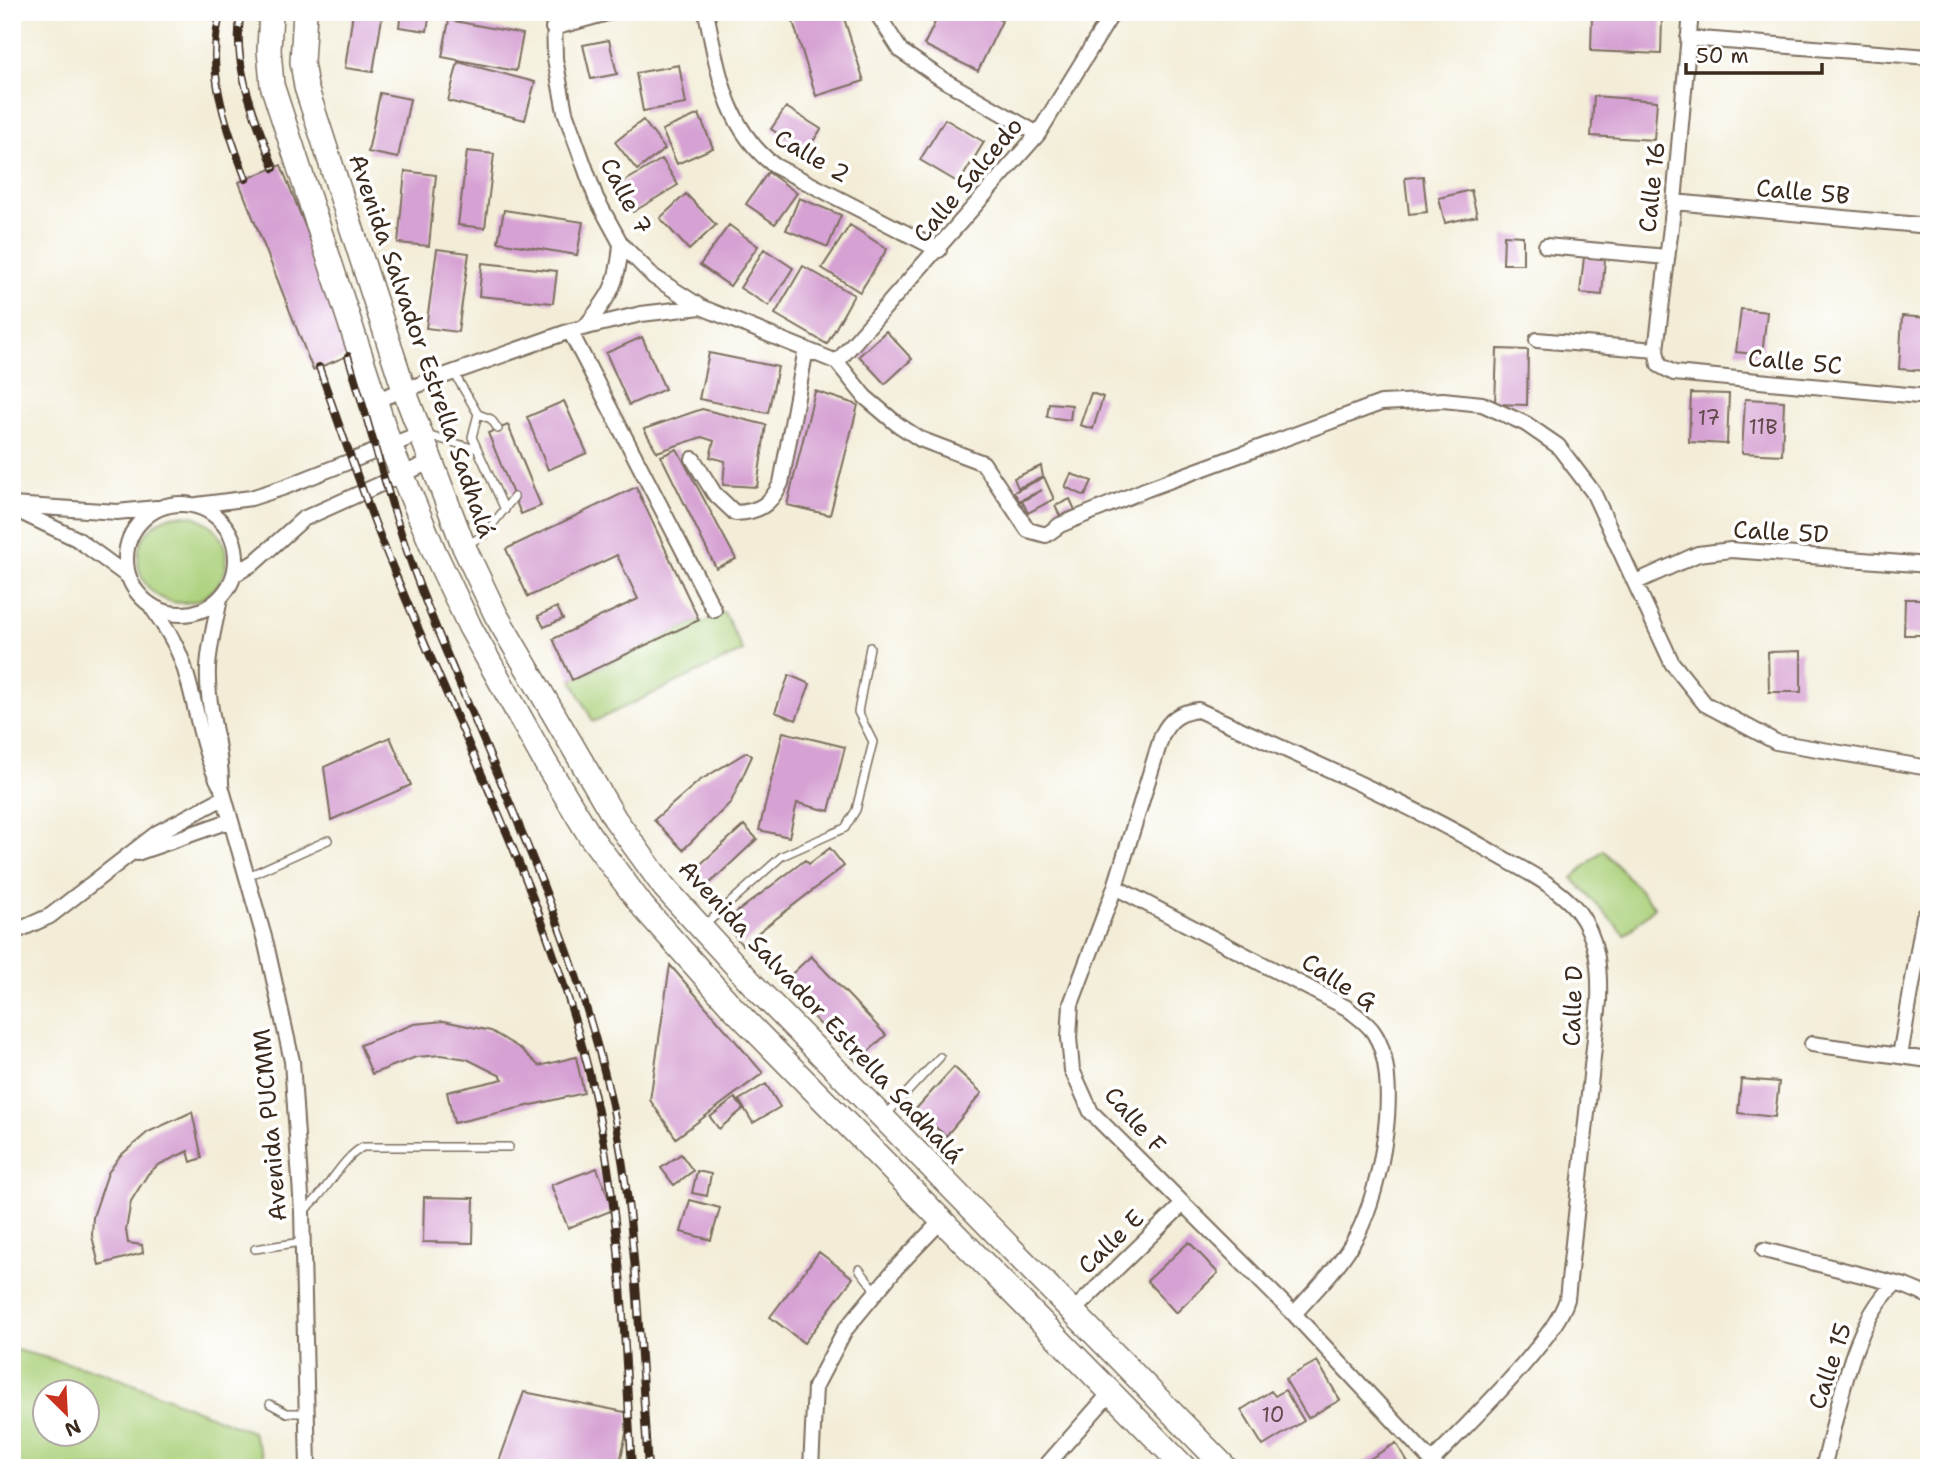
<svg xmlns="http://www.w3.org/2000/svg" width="1941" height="1480" font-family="'Shantell Sans',sans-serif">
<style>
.green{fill:#abd07a;stroke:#737d4c;stroke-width:2;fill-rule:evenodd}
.building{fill:#d6a1d3}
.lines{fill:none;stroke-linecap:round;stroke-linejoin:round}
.lane-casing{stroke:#7b6e5f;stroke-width:10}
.street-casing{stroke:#7b6e5f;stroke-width:18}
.primary-casing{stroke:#7b6e5f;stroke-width:26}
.lane{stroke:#fff;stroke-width:7}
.street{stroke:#fff;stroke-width:14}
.primary{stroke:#fff;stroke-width:23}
.rail-casing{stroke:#3b2a1e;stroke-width:8}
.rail{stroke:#fff;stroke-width:5;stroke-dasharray:16;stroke-linecap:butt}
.labels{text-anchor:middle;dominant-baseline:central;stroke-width:7;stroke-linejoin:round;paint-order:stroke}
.number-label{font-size:21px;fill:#62484b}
.street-label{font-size:24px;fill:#3b2a1e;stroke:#fff}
</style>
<rect width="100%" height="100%" fill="#fff"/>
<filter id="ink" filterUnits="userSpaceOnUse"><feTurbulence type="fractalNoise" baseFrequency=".0143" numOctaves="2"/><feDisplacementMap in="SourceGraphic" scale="14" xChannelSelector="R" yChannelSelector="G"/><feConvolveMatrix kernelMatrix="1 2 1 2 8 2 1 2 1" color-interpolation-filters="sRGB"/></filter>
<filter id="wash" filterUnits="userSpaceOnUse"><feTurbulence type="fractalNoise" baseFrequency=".00686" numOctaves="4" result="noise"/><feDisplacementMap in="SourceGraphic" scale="28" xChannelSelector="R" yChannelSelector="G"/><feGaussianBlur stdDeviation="1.57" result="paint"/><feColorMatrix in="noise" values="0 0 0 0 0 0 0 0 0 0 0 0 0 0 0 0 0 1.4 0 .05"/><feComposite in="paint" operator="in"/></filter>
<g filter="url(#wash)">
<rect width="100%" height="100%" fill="#f3edd8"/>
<!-- green -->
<path class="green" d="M138 559a44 44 0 1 1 88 0a44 44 0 1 1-88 0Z
M724,612L743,651L593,722L572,680L699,620L702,623Z
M1603,850L1655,907L1625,935L1572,878Z
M12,1349L103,1372L252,1432L268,1468H12ZM46,1392H88V1434H46Z"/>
<g id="blocks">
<!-- building -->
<path class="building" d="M353,12H383L373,72L345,68Z
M401,12H430L427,31L399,27Z
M790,12H842L864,81L816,96Z
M940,12H985L1002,21L978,71L924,45Z
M1592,16L1662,19L1661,54L1591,51Z
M449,20L523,34L516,71L442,57Z
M609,40L617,74L591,79L583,45Z
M458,62L535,82L525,120L448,101Z
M679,65L686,104L643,111L636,73Z
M380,93L410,99L398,158L368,152Z
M1594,96L1657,101L1654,140L1591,136Z
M786,107L821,129L806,152L771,129Z
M699,114L713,148L677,164L662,130Z
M945,119L984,142L959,183L920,160Z
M643,120L665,149L637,170L615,142Z
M467,151L494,154L485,228L458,225Z
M662,159L678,185L633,212L617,186Z
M281,165L355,353L313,370L239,182Z
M405,171L436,175L429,246L398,243Z
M768,172L797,193L775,224L746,204Z
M1423,176L1427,212L1409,214L1405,178Z
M1471,190L1477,216L1445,223L1439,198Z
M686,194L716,225L689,250L660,218Z
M799,198L841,215L828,247L786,230Z
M504,210L583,222L577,255L498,242Z
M729,225L758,246L730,286L700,265Z
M850,225L887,249L860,292L822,268Z
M1504,235L1523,236V264H1503Z
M437,249L469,253L458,332L426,328Z
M764,249L793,268L769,306L740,288Z
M1584,257L1605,259L1602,295L1580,293Z
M482,263L557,271L553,303L479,296Z
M803,266L854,295L827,344L775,314Z
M1741,309L1767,312L1762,355L1736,352Z
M1902,316L1929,318V371L1899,369Z
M886,331L912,359L885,384L859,356Z
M642,337L665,389L629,405L606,353Z
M1497,349L1528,350L1527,405L1495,404Z
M709,353L778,367L768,413L699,399Z
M815,391L858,405L830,515L787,505Z
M1091,393L1103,397L1093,429L1080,425Z
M1691,393L1729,394L1727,444L1689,442Z
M1745,399L1784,401L1782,455L1742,453Z
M564,401L587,453L548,470L527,417Z
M1049,403L1072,405L1070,420L1047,417Z
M702,409L766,425L757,487L723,485L725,461L710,457L714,441L702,437L657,452L644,429Z
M508,425L541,506L521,514L488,433Z
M677,449L736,559L716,568L661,456Z
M1041,466L1043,477L1018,488L1014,478Z
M1071,474L1092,481L1085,496L1065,487Z
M1044,477L1054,499L1028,513L1022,501L1042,490L1019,501L1014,492Z
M636,487L699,620L572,680L553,639L638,599L617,555L528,597L506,549Z
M1070,499L1075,510L1060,516L1055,506Z
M1905,599H1929V635H1904Z
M557,607L563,619L544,627L538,616Z
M1801,651V692H1769L1768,652Z
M789,675L810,684L796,720L775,712Z
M783,732L845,747L829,811L797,803L789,837L759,830Z
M390,737L411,785L331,820L324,767Z
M747,752L752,756L731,802L683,850L654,820L699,781Z
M744,825L757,839L708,885L694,870Z
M830,848L844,866L742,945L724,922L805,860L809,864Z
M811,956L886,1035L857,1062L781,984Z
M670,965L763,1073L676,1138L650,1100Z
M444,1021L491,1031L521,1049L539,1066L576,1057L584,1093L454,1123L447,1092L503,1079L501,1076L467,1059L441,1055L416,1057L372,1074L360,1045L414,1024Z
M954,1067L982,1093L946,1136L915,1110Z
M1741,1079L1779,1082L1775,1117L1738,1113Z
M766,1084L780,1107L753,1123L739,1100Z
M735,1098L743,1109L719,1129L710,1117Z
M192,1112L202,1158L191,1162L188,1151L158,1165L148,1174L131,1201L126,1230L128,1243L142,1245L143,1253L99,1265L92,1236L93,1217L108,1173L120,1156L148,1132Z
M681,1154L693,1171L674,1185L661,1168Z
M597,1168L613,1210L568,1228L551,1185Z
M697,1171L711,1174L707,1196L692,1193Z
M424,1197L474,1198L473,1243L423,1242Z
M690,1200L720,1208L711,1240L681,1232Z
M1189,1242L1218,1273L1176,1313L1147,1281Z
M819,1252L853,1278L804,1343L770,1317Z
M1317,1361L1340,1400L1308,1418L1285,1379Z
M1285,1390L1304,1421L1263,1446L1241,1410L1271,1391L1275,1396Z
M524,1392L630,1413L619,1468L497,1467Z
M1396,1443L1411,1468H1355Z"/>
</g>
</g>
<g filter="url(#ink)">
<use href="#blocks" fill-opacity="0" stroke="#7b6e5f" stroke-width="2"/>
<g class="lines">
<!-- lane casing -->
<g class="lane-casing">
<path id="lane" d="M454,373L478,414L491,419L498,429
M478,414L472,437L505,510
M426,435L476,449
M467,545L485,534L514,497
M246,877L328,840
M705,925L782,856L845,828L856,810L873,742L858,712L870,647
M886,1115L940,1057
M303,1211C327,1194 340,1159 363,1147H509
M255,1249L302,1242
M859,1269L876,1291
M270,1404L287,1413H307"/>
</g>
<!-- street casing -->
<g class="street-casing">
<path id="street" d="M554,12L555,59L565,112L596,198L621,244L654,277L701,307L837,362L865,397L897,424L920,439L983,463L1028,530L1046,535L1060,525L1147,489L1381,403L1443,400L1482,404L1526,424L1558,446L1593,492L1672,663L1705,704L1776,742L1929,768
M706,12C718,70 725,128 775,166L939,250
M876,12L901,51L942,79L1038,134
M1691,12L1674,202L1656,350L1659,365L1674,373L1929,397
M553,28L611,12
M1688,38L1929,57
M1674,202L1929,226
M1546,246L1667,257
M585,327C610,296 618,285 621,244
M570,331L714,610
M1537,340L1656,350
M837,362L1038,134L1113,12
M376,400L570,331L641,314L701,307
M693,459L714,493L735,513C759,512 770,505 781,483L806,349
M126 559a55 55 0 1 1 110 0a55 55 0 1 1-110 0Z
M12,505L117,512L156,508
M197,505L251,498L285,487L419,434
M14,509L77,539L129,577
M234,575L255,562L303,519L430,462
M1636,582L1698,554L1731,550L1929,565
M220,598C216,621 209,644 208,668C206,708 222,746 221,786L266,944L292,1061L302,1211L308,1468
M151,606C163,624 176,642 183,664C197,704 200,747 220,785
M137,853L229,821
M1115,887L1347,1008C1355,1015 1368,1023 1374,1033C1403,1077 1381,1190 1357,1235C1341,1265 1317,1288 1294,1314
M12,933L50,916L157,833L223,798
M1812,1044L1929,1060
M1900,1056L1924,916H1929
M1764,1250L1905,1286L1929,1296
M1072,1312L1183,1204
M1433,1460C1466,1425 1555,1341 1567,1299L1599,1001C1600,968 1598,938 1577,910C1557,886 1526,871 1499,856C1403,800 1299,756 1198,710C1180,712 1170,719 1162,735L1115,887L1071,1004L1069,1038L1072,1070L1091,1112L1294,1314L1438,1468
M811,1468L815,1387L845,1330L896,1268L941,1221
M1044,1468L1111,1392
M1823,1468C1838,1413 1851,1325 1893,1286"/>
</g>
<!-- primary casing -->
<g class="primary-casing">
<path id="primary" d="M271,12L269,50L272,85L390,445L434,551L470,627L545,762L590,836L643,907L733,1008L1185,1468
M305,12L302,62L306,87L404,390L464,547L496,615L615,819L664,887L757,989L1226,1468"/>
</g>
<!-- lane -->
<use href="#lane" class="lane"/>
<!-- street -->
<use href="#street" class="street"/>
<!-- primary -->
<use href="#primary" class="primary"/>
<!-- rail casing -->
<g class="rail-casing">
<path id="rail" d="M221,12C204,70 226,125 246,179
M241,12C231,64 256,120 274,168
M348,356C372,433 392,514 421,590C486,756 568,916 609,1091C637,1214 639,1342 648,1468
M319,367C338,422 357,477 378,531C451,718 549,896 594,1093C622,1216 624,1343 632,1468"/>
</g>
<!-- rail -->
<use href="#rail" class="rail"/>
</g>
</g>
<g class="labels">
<!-- number labels -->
<g class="number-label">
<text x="1709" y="418">17</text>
<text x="1763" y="427">11B</text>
<text x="1273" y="1415">10</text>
</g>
<!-- street labels -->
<g class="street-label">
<text transform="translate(812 156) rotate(30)">Calle 2</text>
<text transform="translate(968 180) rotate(-50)">Calle Salcedo</text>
<text transform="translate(1652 187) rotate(-84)">Calle 16</text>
<text transform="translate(1803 192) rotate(5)">Calle 5B</text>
<text transform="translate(626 196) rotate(62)">Calle 7</text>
<text transform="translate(422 346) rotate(71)">Avenida Salvador Estrella Sadhalá</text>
<text transform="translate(1795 362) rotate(5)">Calle 5C</text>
<text transform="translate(1781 532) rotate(3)">Calle 5D</text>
<text transform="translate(1339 982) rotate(33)">Calle G</text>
<text transform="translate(1573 1006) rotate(-88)">Calle D</text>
<text transform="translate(821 1012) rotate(47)">Avenida Salvador Estrella Sadhalá</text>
<text transform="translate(1135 1120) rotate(49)">Calle F</text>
<text transform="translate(270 1125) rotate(-95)">Avenida PUCMM</text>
<text transform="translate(1111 1242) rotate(-44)">Calle E</text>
<text transform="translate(1830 1366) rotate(-72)">Calle 15</text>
</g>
</g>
<!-- margin -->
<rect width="1941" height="1480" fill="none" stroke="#fff" stroke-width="42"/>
<!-- north arrow -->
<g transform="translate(66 1413) rotate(156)"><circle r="33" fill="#ffffff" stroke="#b1aaa5" stroke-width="2"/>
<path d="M0-5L12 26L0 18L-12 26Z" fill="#c8321e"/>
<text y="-10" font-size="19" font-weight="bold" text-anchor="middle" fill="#3b2a1e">N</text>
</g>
<!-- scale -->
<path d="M1686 63v10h136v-10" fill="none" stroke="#3b2a1e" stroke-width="3.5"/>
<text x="1696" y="63" font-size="21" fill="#3b2a1e" stroke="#ffffff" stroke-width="5" paint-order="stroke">50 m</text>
</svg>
